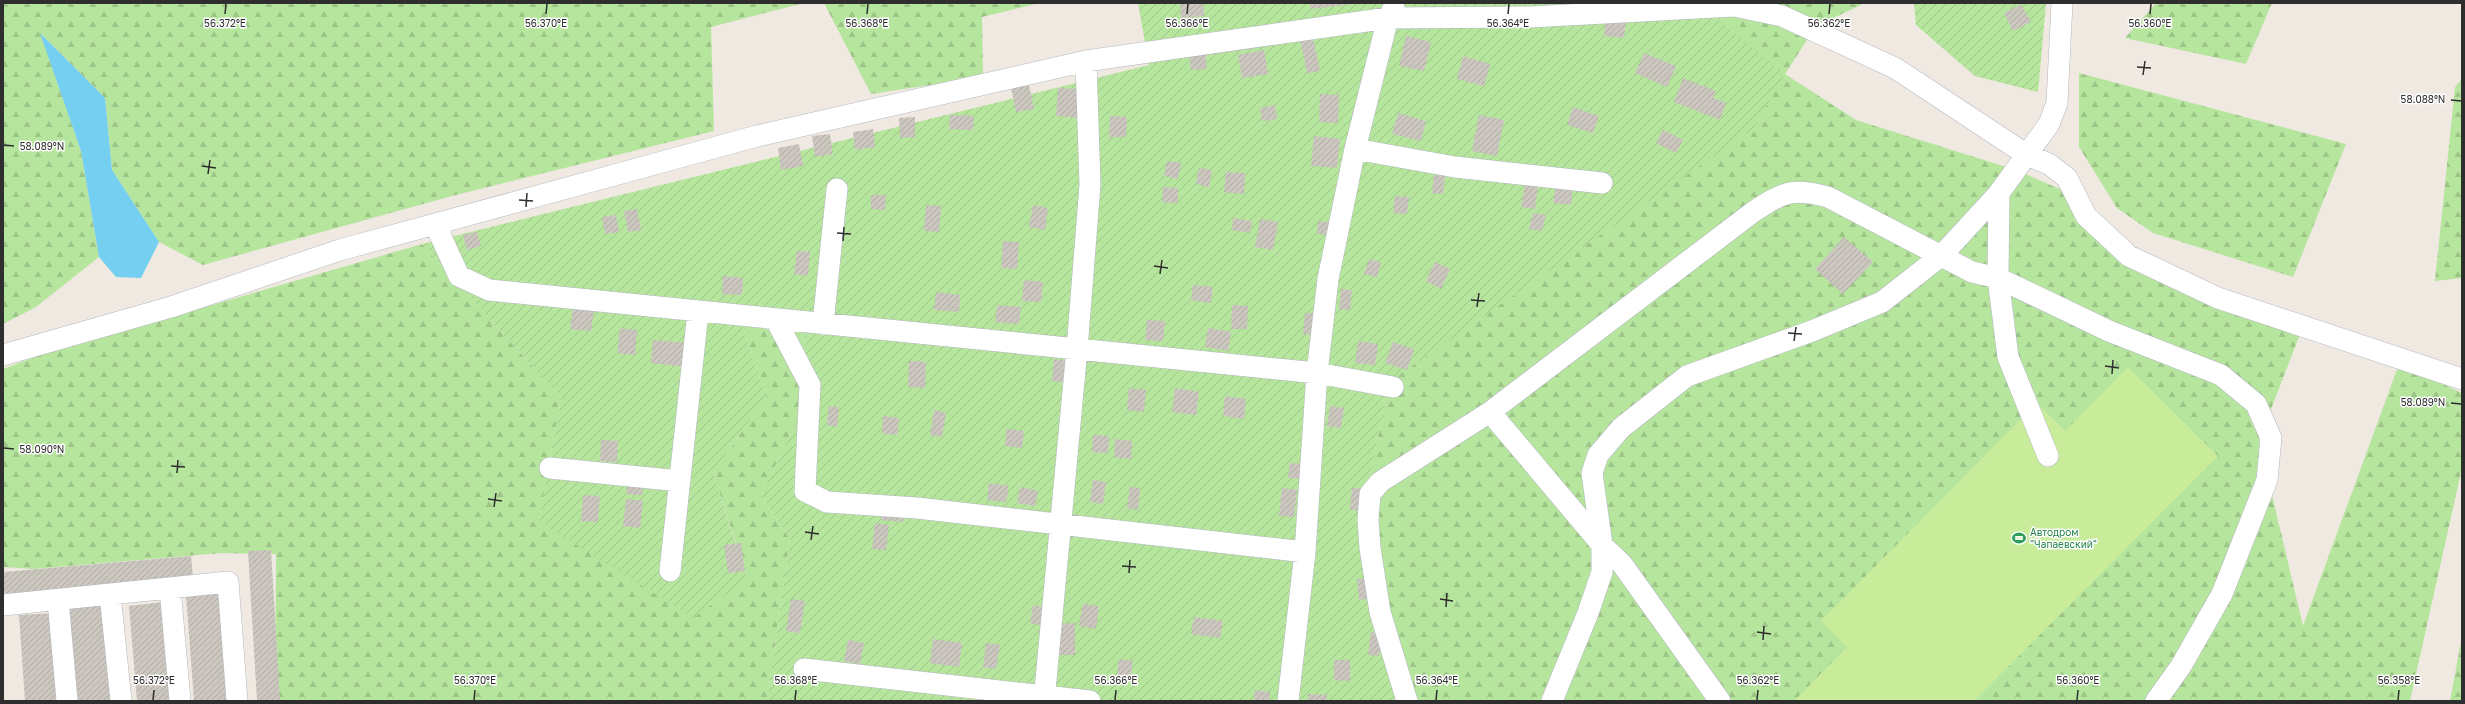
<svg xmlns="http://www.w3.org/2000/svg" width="2465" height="704" font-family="'Golos Text',sans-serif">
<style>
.forest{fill:url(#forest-firs)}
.garden{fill:url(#garden-furrows)}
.pitch{fill:#c9ec9a}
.water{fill:#75cff0}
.building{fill:url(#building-hatch)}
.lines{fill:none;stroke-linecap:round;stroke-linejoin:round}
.minor-casing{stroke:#b4b7c1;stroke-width:22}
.minor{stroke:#fff;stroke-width:21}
.ticks{fill:none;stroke:#2e2e2e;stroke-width:1.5}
.labels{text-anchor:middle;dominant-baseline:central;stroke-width:3;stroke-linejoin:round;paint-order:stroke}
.leisure-label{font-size:10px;fill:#27864d;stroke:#fff;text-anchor:start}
.ticks-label{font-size:10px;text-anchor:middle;fill:#2e2e2e;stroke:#fff;stroke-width:3;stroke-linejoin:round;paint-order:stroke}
</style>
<defs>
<pattern id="forest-firs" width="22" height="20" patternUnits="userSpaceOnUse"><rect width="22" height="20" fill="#b6e59e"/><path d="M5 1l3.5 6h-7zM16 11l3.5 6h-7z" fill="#9dc588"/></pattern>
<pattern id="garden-furrows" width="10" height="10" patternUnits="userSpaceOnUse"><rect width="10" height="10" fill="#b6e59e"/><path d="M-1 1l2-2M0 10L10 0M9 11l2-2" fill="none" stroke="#9dc588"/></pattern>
<pattern id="building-hatch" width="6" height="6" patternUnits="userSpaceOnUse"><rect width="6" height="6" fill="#cbc7bf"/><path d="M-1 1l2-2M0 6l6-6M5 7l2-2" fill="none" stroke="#afaba4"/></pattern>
</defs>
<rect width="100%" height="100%" fill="#efe9e1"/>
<!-- forest -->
<path class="forest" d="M3,3H804L711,27L714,131L452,196L203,265L159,242L112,170L105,98L41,34L81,151L99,257L36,307L3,324Z
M824,3H1040L982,17L983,77L871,94Z
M1546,3H1861V5L1816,26L1785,74L1856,120L2016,170L2074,195L2121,244L2302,329L2259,440L2303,626L2399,364L2462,393V468L2410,701H1398L1367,489L1389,382L1708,11Z
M2156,3H2272L2246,64L2125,38Z
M2079,73L2346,144L2293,277L2153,233L2117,208L2079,147Z
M2462,79V278L2435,281L2455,87Z
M422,244L561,398L539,521L745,571L713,473L766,397L740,319L807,327L797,421L761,495L790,539L767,701H275L276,554L221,553L34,569L3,567V369L37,356Z
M2462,636V701H2450Z"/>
<!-- garden -->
<path class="garden" d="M1138,3H1530L1708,11L1785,74L1753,129L1389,382L1367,489L1398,701H767L790,539L761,495L797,421L807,327L740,319L766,397L713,473L747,579L693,618L539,521L561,398L422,244L1149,65Z
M1914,3H2046L2038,92L1975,76L1916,25Z"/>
<!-- pitch -->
<path class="pitch" d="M2128,367L2218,456L1974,701H1794L1847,647L1821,621L2037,403L2065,431Z"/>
<!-- water -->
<path class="water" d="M40,33L105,98L112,170L159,242L141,278L116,277L99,257L81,151Z"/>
<!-- building -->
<path class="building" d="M1180,3H1203L1204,16L1181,18Z
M1310,3H1353V4L1310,9Z
M2021,4L2031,22L2013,31L2004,13Z
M1605,20L1626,21L1624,38L1604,36Z
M1406,36L1431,42L1424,71L1399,66Z
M1313,37L1320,71L1307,73L1300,39Z
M1264,50L1268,74L1242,78L1238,55Z
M1205,51L1207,69L1191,70L1189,53Z
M1644,53L1676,66L1667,87L1635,73Z
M1463,56L1490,64L1484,86L1457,79Z
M1683,78L1716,91L1713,98L1726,103L1720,120L1674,102Z
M1029,85L1034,109L1016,112L1011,88Z
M1058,88L1082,89L1080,118L1056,116Z
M1320,94L1339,95L1338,123L1319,122Z
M1275,105L1277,119L1262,121L1260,108Z
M1573,107L1599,116L1593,133L1567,125Z
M1398,113L1426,121L1421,141L1392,134Z
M950,115L974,116L973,130L949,129Z
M1479,115L1504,120L1497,156L1472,151Z
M1110,116L1127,117L1126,137H1109Z
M915,117V137L900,138L899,118Z
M873,129L875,147L855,150L853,132Z
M1663,130L1683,140L1676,153L1656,143Z
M830,134L833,154L815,157L812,136Z
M1314,136L1340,139L1337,168L1311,166Z
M799,144L803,166L781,170L778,148Z
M1167,161L1181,163L1178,179L1164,176Z
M1199,168L1212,170L1209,187L1196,184Z
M1226,172L1245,173L1244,194L1224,192Z
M1434,175L1445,176L1443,194L1432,193Z
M1525,185L1538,187L1535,209L1521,207Z
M1556,185L1573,187L1571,205L1553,203Z
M1163,187L1178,188V203L1162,202Z
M871,195H886L885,210L871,209Z
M1395,196L1409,197L1407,214L1393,213Z
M926,205L941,206L939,232L924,231Z
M1033,205L1048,208L1045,230L1029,227Z
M637,209L641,230L628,232L624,211Z
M1533,213L1546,215L1542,231L1529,229Z
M616,215L619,232L605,234L602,217Z
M1233,218L1252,221L1250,233L1232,230Z
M1260,219L1278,222L1273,250L1255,247Z
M1318,221L1335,223L1334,236L1317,234Z
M477,232L481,246L467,250L463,235Z
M1844,237L1873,262L1843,294L1815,269Z
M1003,241L1019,242L1017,269L1001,268Z
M797,251L810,252L808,276L794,274Z
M1369,259L1381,262L1377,277L1364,274Z
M1435,262L1450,269L1441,289L1426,281Z
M723,276L743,278L742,295L722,294Z
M1024,280L1043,282L1041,302L1022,301Z
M1193,285L1213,287L1211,303L1191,300Z
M1341,289L1352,290L1350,310L1339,309Z
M936,292L960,295L959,312L934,310Z
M997,305L1021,307L1019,324L995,322Z
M1232,305L1248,306L1247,329H1231Z
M573,306L594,309L591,331L570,329Z
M1305,313L1321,314L1319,335L1303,334Z
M1147,320L1165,321L1163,341L1145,340Z
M620,328L637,330L635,355L617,353Z
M1208,328L1231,332L1228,351L1205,347Z
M653,340L688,343L686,367L651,363Z
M1358,341L1378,344L1375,365L1355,363Z
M1393,342L1414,349L1407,370L1385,363Z
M1054,359L1069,361L1067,383L1052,381Z
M909,361L926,362L925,388L908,387Z
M1129,388L1146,390L1144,412L1127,410Z
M1175,388L1199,392L1196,415L1172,412Z
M1225,396L1246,399L1244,419L1223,416Z
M829,406L839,407L837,427L827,425Z
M1330,406L1344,408L1341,428L1327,426Z
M934,410L946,413L942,437L930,435Z
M883,416L899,418L897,435L882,433Z
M1007,429L1024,431L1022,448L1005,446Z
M1093,435L1109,436L1108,453L1092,452Z
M1115,439L1132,441L1131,459L1114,457Z
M601,440L618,441L617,462L600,461Z
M1290,463L1306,464L1305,479L1288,478Z
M1093,480L1106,482L1103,504L1090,502Z
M628,481L644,483L642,495L626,494Z
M989,483L1009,486L1006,502L987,500Z
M1020,487L1038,491L1035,506L1017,503Z
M1130,487L1140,488L1138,510L1127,508Z
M1282,488L1297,490L1294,517L1279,516Z
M1352,488L1367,489L1365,511L1350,510Z
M583,495L600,496L598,522L581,521Z
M626,499L643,501L640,528L623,526Z
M882,500L904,501L903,522L881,520Z
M875,523L889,525L886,550L872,549Z
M741,543L745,571L728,573L724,545Z
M271,550L280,701H257L248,551Z
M191,556L193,577L3,594V572Z
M1370,578L1373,598L1359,600L1357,579Z
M219,592L227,701H194L186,595Z
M791,599L805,601L800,633L786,631Z
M163,602L172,701H137L129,606Z
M1083,604L1099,606L1096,629L1079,626Z
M104,605L114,701H78L69,608Z
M1033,605L1048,608L1044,626L1030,623Z
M57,613L63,701H25L19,615Z
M1194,617L1223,621L1220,638L1191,634Z
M1075,623V655H1055L1054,624Z
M1371,632L1383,633L1379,656L1368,655Z
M933,639L962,643L959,667L930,663Z
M848,640L864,643L860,664L844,661Z
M986,643L1000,645L996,669L983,667Z
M1119,659L1133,661L1130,682L1116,681Z
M1334,660H1350V681L1334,680Z
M1255,690L1270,692L1269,701H1254Z
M1308,694L1327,695V701H1308Z"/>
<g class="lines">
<!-- minor casing -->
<g class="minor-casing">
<path id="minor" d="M1355,149L1455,167L1602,183
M1999,193L1998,278L2008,357L2048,456
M435,224L459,276L489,290L1317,373L1393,387
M776,320L810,385L805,491L827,502L917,508L1305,552
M823,324L837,189
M3,355L171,307L340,250L757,136L1086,61L1388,18L1530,17L1734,6L1782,16L1895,68L2027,155L2049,164L2067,178L2086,216L2129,256L2218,298L2462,379
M1490,412L1602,545L1622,564L1720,701
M550,468L680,481
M670,571L698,312
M170,588L180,701
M110,594L121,701
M58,600L67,701
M3,605L228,582L237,701
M804,669L1090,701
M1044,701L1077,349L1090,185L1086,61
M1288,701L1305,552L1317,373L1328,279L1355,149L1388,18L1394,7
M1407,701L1380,612L1370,548L1368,520L1370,494L1380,482L1490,412L1753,212C1784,192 1792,187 1828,197L1972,272L1998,278L2109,331L2221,375L2256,404L2271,438L2267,480L2222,594L2181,666L2156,701
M1552,701L1588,613L1602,572V545L1592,473L1598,455L1621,428L1687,376L1812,331L1882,302L1942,255L1999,193L2049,124L2057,103L2062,3"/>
</g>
<!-- minor -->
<use href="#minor" class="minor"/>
</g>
<!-- ticks -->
<path class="ticks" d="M225,14L226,4M546,14L547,4M867,14L868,4M1187,14L1188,4M1508,14L1509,4M1829,14L1830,4M2150,14L2151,4M2137,67L2151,68M2143,75L2145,61M2451,100L2461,101M4,145L14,146M202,166L216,168M208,174L210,160M519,200L533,201M526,207L527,193M837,233L851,234M843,241L844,227M1154,266L1168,268M1160,274L1162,260M1471,300L1485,301M1477,307L1479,293M1788,333L1802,334M1794,341L1796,327M2105,366L2119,368M2112,374L2113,360M2451,403L2461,404M4,448L14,449M171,466L185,467M177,473L178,460M488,499L502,501M494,507L496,493M805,532L819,534M811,540L813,526M1122,566L1136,567M1129,573L1130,560M1440,599L1453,601M1446,607L1447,593M1757,632L1771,634M1763,640L1764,626M153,700L154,690M474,700L475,690M795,700L796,690M1115,700L1116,690M1436,700L1437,690M1757,700L1758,690M2077,700L2078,690M2398,700L2399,690"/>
<!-- icons -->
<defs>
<g id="stadium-bare" transform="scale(1.08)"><path d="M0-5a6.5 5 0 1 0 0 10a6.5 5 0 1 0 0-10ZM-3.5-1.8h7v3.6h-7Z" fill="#2e9e5b" stroke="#fff" stroke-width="2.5" paint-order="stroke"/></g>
</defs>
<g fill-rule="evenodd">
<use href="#stadium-bare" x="2019" y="538"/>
</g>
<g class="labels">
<!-- leisure labels -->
<g class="leisure-label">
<text x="2030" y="532">Автодром<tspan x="2030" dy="12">"Чапаевский"</tspan></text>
</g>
</g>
<g class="ticks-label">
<text x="225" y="27">56.372°E</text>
<text x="546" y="27">56.370°E</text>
<text x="867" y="27">56.368°E</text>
<text x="1187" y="27">56.366°E</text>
<text x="1508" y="27">56.364°E</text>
<text x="1829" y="27">56.362°E</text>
<text x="2150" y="27">56.360°E</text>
<text x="2423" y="103">58.088°N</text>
<text x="42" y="150">58.089°N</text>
<text x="2423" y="406">58.089°N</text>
<text x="42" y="453">58.090°N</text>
<text x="154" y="684">56.372°E</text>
<text x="475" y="684">56.370°E</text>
<text x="796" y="684">56.368°E</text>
<text x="1116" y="684">56.366°E</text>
<text x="1437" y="684">56.364°E</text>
<text x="1758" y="684">56.362°E</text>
<text x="2078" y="684">56.360°E</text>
<text x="2399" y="684">56.358°E</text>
</g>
<!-- border -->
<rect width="2465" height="704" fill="none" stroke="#2e2e2e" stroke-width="8"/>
</svg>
